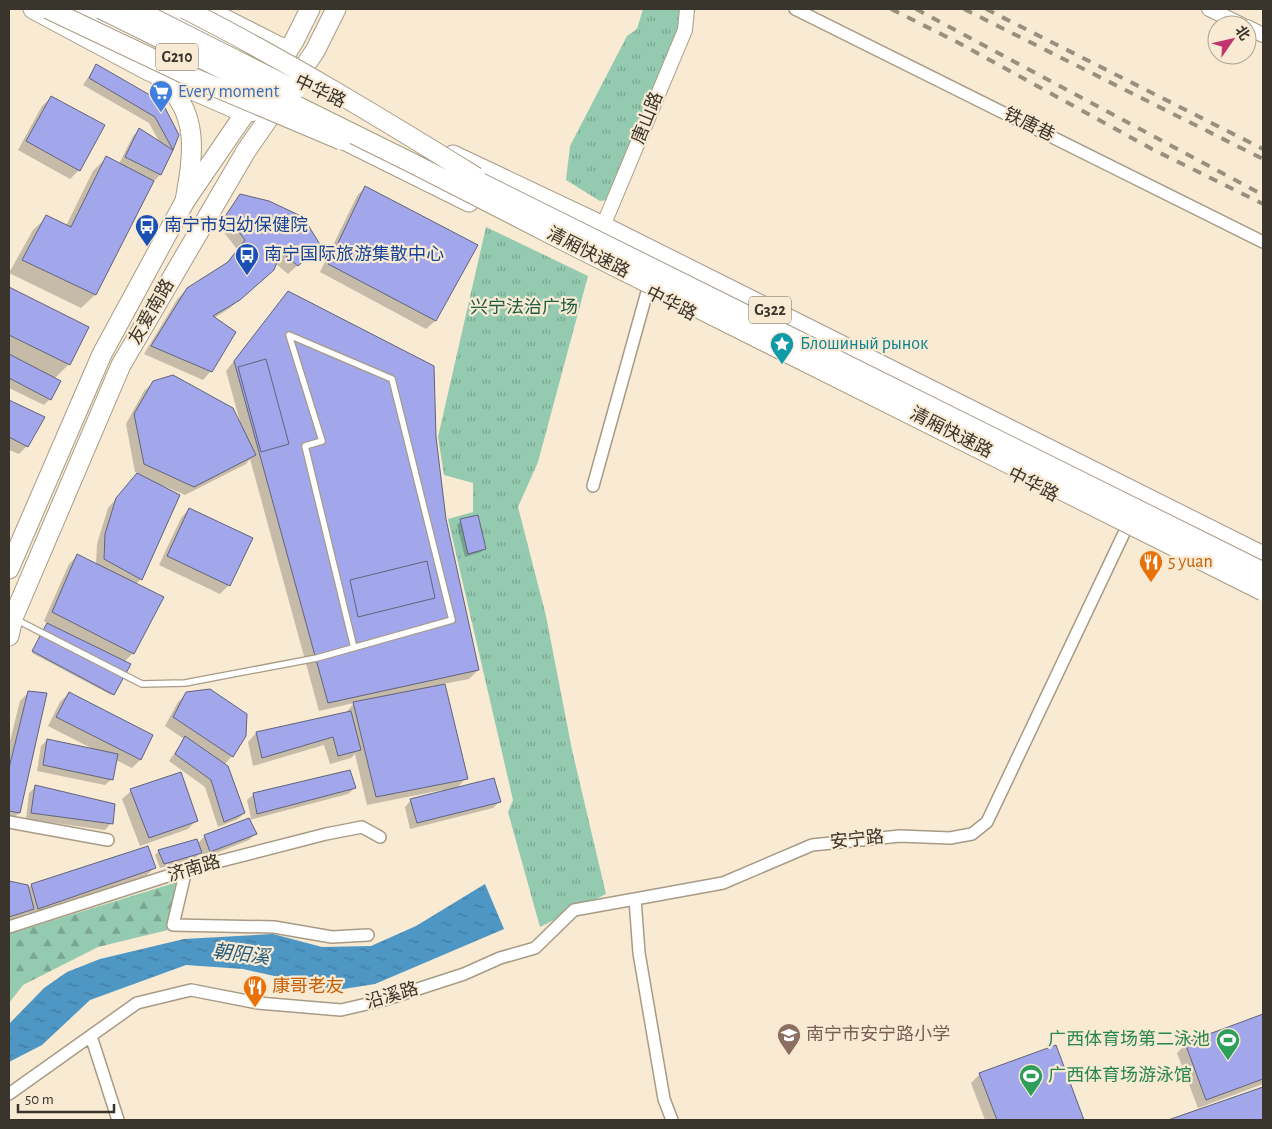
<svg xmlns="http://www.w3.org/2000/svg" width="1272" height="1129" font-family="'Alegreya Sans','Noto Sans SC',sans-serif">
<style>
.forest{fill:url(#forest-firs)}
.park{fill:url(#park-tufts)}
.water{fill:url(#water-ripples)}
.shadow{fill:#0003}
.building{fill:#a2a7ec;stroke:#616378}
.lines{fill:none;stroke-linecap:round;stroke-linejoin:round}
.service-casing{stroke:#a89b85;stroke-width:8}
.minor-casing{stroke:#a89b85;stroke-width:14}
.tertiary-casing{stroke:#a89b85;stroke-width:16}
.primary-casing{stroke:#a89b85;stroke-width:21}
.trunk-casing{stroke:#a89b85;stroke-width:21}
.service{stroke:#fff;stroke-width:5.5}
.minor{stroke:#fff;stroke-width:11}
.tertiary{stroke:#fff;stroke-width:14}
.primary{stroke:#fff;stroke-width:19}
.trunk{stroke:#fff;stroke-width:19}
.rail{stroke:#998f7f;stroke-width:4;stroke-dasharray:9 9;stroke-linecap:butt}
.trunk-bridge-casing{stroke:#a89b85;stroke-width:21;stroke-linecap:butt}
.trunk-bridge{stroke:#fff;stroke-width:19}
.labels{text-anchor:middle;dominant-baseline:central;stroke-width:4.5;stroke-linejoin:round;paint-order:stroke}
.shield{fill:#f8ead3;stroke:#736b5e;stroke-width:1}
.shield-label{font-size:16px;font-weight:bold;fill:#3a352c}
.shop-label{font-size:18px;fill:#366cbe;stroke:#f8ead3;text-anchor:start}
.street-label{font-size:18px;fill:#3a352c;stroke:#f8ead3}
.transit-label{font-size:18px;fill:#164399;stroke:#f8ead3;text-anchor:start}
.park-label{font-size:18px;fill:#1d5c43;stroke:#f8ead3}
.culture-label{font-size:18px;fill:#0d838f;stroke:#f8ead3;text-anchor:start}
.food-label{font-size:18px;fill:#c56008;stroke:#f8ead3;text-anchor:start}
.education-label{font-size:18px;fill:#785e54;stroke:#f8ead3;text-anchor:start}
.leisure-label{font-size:18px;fill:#27864d;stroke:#f8ead3;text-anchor:end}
.water-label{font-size:19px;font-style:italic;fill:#255a7b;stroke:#f8ead3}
</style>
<defs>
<pattern id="forest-firs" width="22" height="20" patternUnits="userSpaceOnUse" patternTransform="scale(1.25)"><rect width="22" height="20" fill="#94cab0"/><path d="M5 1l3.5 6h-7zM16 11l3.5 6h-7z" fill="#7aa58f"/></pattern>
<pattern id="park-tufts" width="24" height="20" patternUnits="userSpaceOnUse" patternTransform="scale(1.25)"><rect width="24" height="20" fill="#94cab0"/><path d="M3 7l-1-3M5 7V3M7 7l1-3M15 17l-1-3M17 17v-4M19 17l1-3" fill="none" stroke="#7aa58f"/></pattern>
<pattern id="water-ripples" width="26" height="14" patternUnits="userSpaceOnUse" patternTransform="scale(1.25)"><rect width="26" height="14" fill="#4e96c3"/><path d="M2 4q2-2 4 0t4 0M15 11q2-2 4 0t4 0" fill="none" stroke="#427b9f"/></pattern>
</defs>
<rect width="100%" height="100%" fill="#f8ead3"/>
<!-- forest -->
<path class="forest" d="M187,879L172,929L98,947L23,985L9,1003V932L22,930Z"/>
<!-- park -->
<path class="park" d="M643,9H696L612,194L607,200L600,201L566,180L570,146L627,36L637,29Z
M486,227L588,276L538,462L518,507L546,616L572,750L606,894L540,927L508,812L513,800L448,519L473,512V483L444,475L438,437Z"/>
<!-- water -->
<path class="water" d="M485,884L504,929L375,984L337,990L243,969L186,965L90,1000L42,1045L9,1062V1024L44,988L67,972L100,959L184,939L273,934L322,947L371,946L416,926Z"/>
<!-- shadow -->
<path class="shadow" d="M96,66L177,135L160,175L153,182L95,295L81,308L9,273L33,230L47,217L66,226L93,171L106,158L119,164L133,136L139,130L160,143L149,123L83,85Z
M51,98L79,170L70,179L18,150L42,106Z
M365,187L476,246L435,321L426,329L320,272L357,196Z
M241,195L319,246L288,274L275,263L264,278L230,308L214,318L211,371L203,380L144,354L178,298L187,289L225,265L237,249L218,225Z
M9,288L69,364L54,379L50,399L44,405L9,388Z
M288,292L435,437L445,519L478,670L469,679L443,684L466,778L456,789L499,802L493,808L410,829L405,807L411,800L442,792V790L367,805L355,754L351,758L330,764L324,745L253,766L248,742L256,733L345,714L354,703L319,711L250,459L246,464L185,495L164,486L141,579L136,584L133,653L124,662L111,695L32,653L48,624L44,621L69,564L77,556L96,565L97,544L108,508L138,473L135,472L126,424L144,391L154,382L241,425L226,371Z
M9,401L44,418L27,446L19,454L9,450Z
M189,509L229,585L220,594L159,565L181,518Z
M461,521L485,548L481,552L465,557L457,525Z
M29,692L19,813L10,821L9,745L20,701Z
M69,693L140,760L132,768L116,760L112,779L105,785L37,771L41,746L47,740L95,750L48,726L60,702Z
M187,693L232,756L224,765L244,813L238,819L218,827L205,787L169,761L184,739L165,726L178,702Z
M35,787L111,823L105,830L26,819L29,793Z
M355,788L348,794L249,820L255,834L249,840L204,858L202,851L196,857L160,868L155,855L159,851L197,844L205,836L251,818L247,800L254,794Z
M131,791L196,821L188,829L140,846L122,799Z
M154,868L146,876L29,917L28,913L9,921V882L27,886L28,888L32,885Z
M1263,1016V1084L1198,1108L1177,1053L1186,1044Z
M1055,1046L1082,1120H985L971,1083L980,1074Z
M1263,1089V1120H1172Z"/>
<!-- building -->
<path class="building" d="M96,64L162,102L179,135L173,150L155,117L89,78Z
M51,96L105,125L80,171L26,141Z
M139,128L173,150L161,175L125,157Z
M106,156L154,181L96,295L22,260L46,215L71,227Z
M365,186L478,245L436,321L328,264Z
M240,194L269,201L303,217L321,246L298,266L281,252L274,270L240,300L213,316L236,332L212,372L151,346L187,288L228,262L245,240L226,215Z
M9,287L89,327L70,365L9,335Z
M288,291L434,366L436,437L446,519L479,670L328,703L234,361Z
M9,354L61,381L51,400L9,378Z
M266,359L289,444L261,452L238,367Z
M173,375L233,408L256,455L194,487L144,464L134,414L153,381Z
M9,400L45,417L28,447L9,437Z
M137,473L180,495L142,580L104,559L105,534L116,498Z
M189,508L253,538L230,586L167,556Z
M478,515L486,549L468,554L460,519Z
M77,554L164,597L134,654L52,612Z
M427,561L435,598L358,617L350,580Z
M47,623L131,664L114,695L32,651Z
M445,684L468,779L376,797L353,702Z
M210,689L247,714L246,736L233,757L173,717L186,692Z
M28,691L47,693L20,813L9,811V768Z
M69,692L153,735L141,760L56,717Z
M351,711L361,750L338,756L333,737L262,758L256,732Z
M185,736L228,766L245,813L224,822L211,780L175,754Z
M47,739L118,754L113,780L43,765Z
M350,770L356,788L257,814L253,793Z
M181,772L198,821L149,838L130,789Z
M494,778L501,802L417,823L410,799Z
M35,785L115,804L113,824L31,813Z
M249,818L257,834L210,852L204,835Z
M197,839L202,853L164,864L158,850Z
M148,846L156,868L38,909L31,884Z
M9,881L28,885L34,909L9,917Z
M1263,1014V1079L1206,1100L1185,1043Z
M1056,1045L1084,1120H997L979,1073Z
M1263,1087V1120H1168Z"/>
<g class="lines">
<!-- service casing -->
<g class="service-casing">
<path id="service" d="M15,619L142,684L185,683L317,658L452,620L392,379L289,335L322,441L305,446L354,648"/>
</g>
<!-- minor casing -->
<g class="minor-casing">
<path id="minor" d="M795,9L1263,242
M593,486L647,292
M9,822L108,840
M186,870L173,925L274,927L332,937L368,935
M9,927L186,870L326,834L362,827L380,837
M91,1036L118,1120
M9,1094L137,1003L191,990L258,1003L341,1010L384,1000L464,974L500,958L535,948L574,910L635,899
M672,1120L664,1099L639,953L635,899L723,883L812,845L900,836L950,838L972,834L987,822L1125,531"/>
</g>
<!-- tertiary casing -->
<g class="tertiary-casing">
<path id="tertiary" d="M1209,9L1242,25
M1247,27L1263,35
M603,226L685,30L687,9"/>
</g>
<!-- primary casing -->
<g class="primary-casing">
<path id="primary" d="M278,65L294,41L310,9
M9,569L102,354L185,201L254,100
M9,636L13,618L121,365L246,151L315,51L336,9"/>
</g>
<!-- trunk casing -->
<g class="trunk-casing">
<path id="trunk" d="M33,9L149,71L245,113L276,106
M77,9L223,80
M159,9L239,52
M205,9L288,51
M160,79C201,111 193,156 185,201
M330,133L469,202
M453,155L603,226L1263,556"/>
</g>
<!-- service -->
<use href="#service" class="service"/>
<!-- minor -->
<use href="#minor" class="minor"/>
<!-- tertiary -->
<use href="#tertiary" class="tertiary"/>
<!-- primary -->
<use href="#primary" class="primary"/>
<!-- trunk -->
<use href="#trunk" class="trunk"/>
<!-- rail -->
<path class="rail" d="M891,9L957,42L1152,149L1263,204
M916,9L1263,195
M964,9L1263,159
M986,9L1263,149"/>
<!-- trunk-bridge casing -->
<g class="trunk-bridge-casing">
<path id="trunk-bridge" d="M48,9L187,75L341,140
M101,9L414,164L574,246L1263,591
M135,9L295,90
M185,9C285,60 381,118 476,177
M463,174L1263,572"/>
</g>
<!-- trunk-bridge -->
<use href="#trunk-bridge" class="trunk-bridge"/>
</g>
<!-- icons -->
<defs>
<g id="supermarket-pin" transform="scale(1.25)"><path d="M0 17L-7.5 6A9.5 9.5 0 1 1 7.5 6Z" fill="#3f7fe0" stroke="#f8ead3"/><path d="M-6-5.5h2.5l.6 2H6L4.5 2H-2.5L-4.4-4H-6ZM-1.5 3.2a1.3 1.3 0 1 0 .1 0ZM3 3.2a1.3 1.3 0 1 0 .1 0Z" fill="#fff"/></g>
<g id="bus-pin" transform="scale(1.25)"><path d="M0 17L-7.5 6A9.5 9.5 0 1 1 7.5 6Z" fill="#1a4fb4" stroke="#f8ead3"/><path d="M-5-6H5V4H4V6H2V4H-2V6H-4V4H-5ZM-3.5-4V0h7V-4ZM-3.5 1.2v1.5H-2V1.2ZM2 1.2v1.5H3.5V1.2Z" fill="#fff"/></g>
<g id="sight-pin" transform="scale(1.25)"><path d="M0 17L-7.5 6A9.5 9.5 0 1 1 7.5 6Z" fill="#0f9aa8" stroke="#f8ead3"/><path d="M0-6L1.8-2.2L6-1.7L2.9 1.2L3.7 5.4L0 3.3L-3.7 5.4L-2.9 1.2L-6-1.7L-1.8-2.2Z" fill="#fff"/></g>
<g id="restaurant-pin" transform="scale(1.25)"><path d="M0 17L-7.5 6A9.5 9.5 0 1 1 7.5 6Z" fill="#e8710a" stroke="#f8ead3"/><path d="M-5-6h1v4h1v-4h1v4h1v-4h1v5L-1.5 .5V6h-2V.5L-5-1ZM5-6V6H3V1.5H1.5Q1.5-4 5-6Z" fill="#fff"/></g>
<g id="school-pin" transform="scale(1.25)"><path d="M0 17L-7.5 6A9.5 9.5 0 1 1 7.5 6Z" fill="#8d6e63" stroke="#f8ead3"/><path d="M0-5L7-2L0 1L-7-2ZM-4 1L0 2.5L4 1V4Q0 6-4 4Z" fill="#fff"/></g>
<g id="stadium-pin" transform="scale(1.25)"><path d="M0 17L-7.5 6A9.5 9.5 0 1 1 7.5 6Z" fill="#2e9e5b" stroke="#f8ead3"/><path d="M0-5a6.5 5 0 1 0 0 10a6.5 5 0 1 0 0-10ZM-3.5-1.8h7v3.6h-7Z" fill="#fff"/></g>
</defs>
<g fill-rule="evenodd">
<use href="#supermarket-pin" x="161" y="92"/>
<use href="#bus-pin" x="147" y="226"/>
<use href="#bus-pin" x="247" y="255"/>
<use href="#sight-pin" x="782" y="344"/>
<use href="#restaurant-pin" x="1151" y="562"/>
<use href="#restaurant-pin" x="255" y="987"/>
<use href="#school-pin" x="789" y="1035"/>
<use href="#stadium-pin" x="1228" y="1040"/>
<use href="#stadium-pin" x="1031" y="1076"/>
</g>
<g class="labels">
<!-- shield labels -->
<g class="shield">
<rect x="156" y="43.5" width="42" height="27" rx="4"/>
<rect x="749" y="296.5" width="42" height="27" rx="4"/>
</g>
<g class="shield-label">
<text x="177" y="57">G210</text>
<text x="770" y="310">G322</text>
</g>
<!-- shop labels -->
<g class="shop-label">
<text x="178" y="92">Every moment</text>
</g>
<!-- street labels -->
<g class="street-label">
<text transform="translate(320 92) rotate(25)">中华路</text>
<text transform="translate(648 118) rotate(-68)">唐山路</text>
<text transform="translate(1029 125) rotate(26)">铁唐巷</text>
<text transform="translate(588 253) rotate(27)">清厢快速路</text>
<text transform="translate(671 304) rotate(27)">中华路</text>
<text transform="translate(152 312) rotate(-60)">友爱南路</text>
<text transform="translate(951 433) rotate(27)">清厢快速路</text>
<text transform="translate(1033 485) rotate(27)">中华路</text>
<text transform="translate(857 840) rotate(-6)">安宁路</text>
<text transform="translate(194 869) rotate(-16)">济南路</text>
<text transform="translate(392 996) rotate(-16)">沿溪路</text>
</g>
<!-- transit labels -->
<g class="transit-label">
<text x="164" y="226">南宁市妇幼保健院</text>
<text x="264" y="255">南宁国际旅游集散中心</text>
</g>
<!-- park labels -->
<g class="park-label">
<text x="524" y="308">兴宁法治广场</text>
</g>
<!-- culture labels -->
<g class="culture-label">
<text x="800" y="344">Блошиный рынок</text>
</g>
<!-- food labels -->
<g class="food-label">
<text x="1168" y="562">5 yuan</text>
<text x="272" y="987">康哥老友</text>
</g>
<!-- education labels -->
<g class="education-label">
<text x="806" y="1035">南宁市安宁路小学</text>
</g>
<!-- leisure labels -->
<g class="leisure-label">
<text x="1210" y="1040">广西体育场第二泳池</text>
<text x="1048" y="1076" text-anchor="start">广西体育场游泳馆</text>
</g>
<!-- water labels -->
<g class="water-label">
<text transform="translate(241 955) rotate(7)">朝阳溪</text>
</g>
</g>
<!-- border -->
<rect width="1272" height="1129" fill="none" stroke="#3a352c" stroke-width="20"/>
<!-- north arrow -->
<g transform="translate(1232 40) rotate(56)"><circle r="24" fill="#f8ead3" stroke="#aca290"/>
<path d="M0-4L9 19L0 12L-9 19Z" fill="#c0356f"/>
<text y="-8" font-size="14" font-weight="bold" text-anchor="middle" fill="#3a352c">北</text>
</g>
<!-- scale -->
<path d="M18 1104v8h96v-8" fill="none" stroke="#3a352c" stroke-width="2.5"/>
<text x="25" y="1104" font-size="15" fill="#3a352c" stroke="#f8ead3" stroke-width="4" paint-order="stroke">50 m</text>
</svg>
